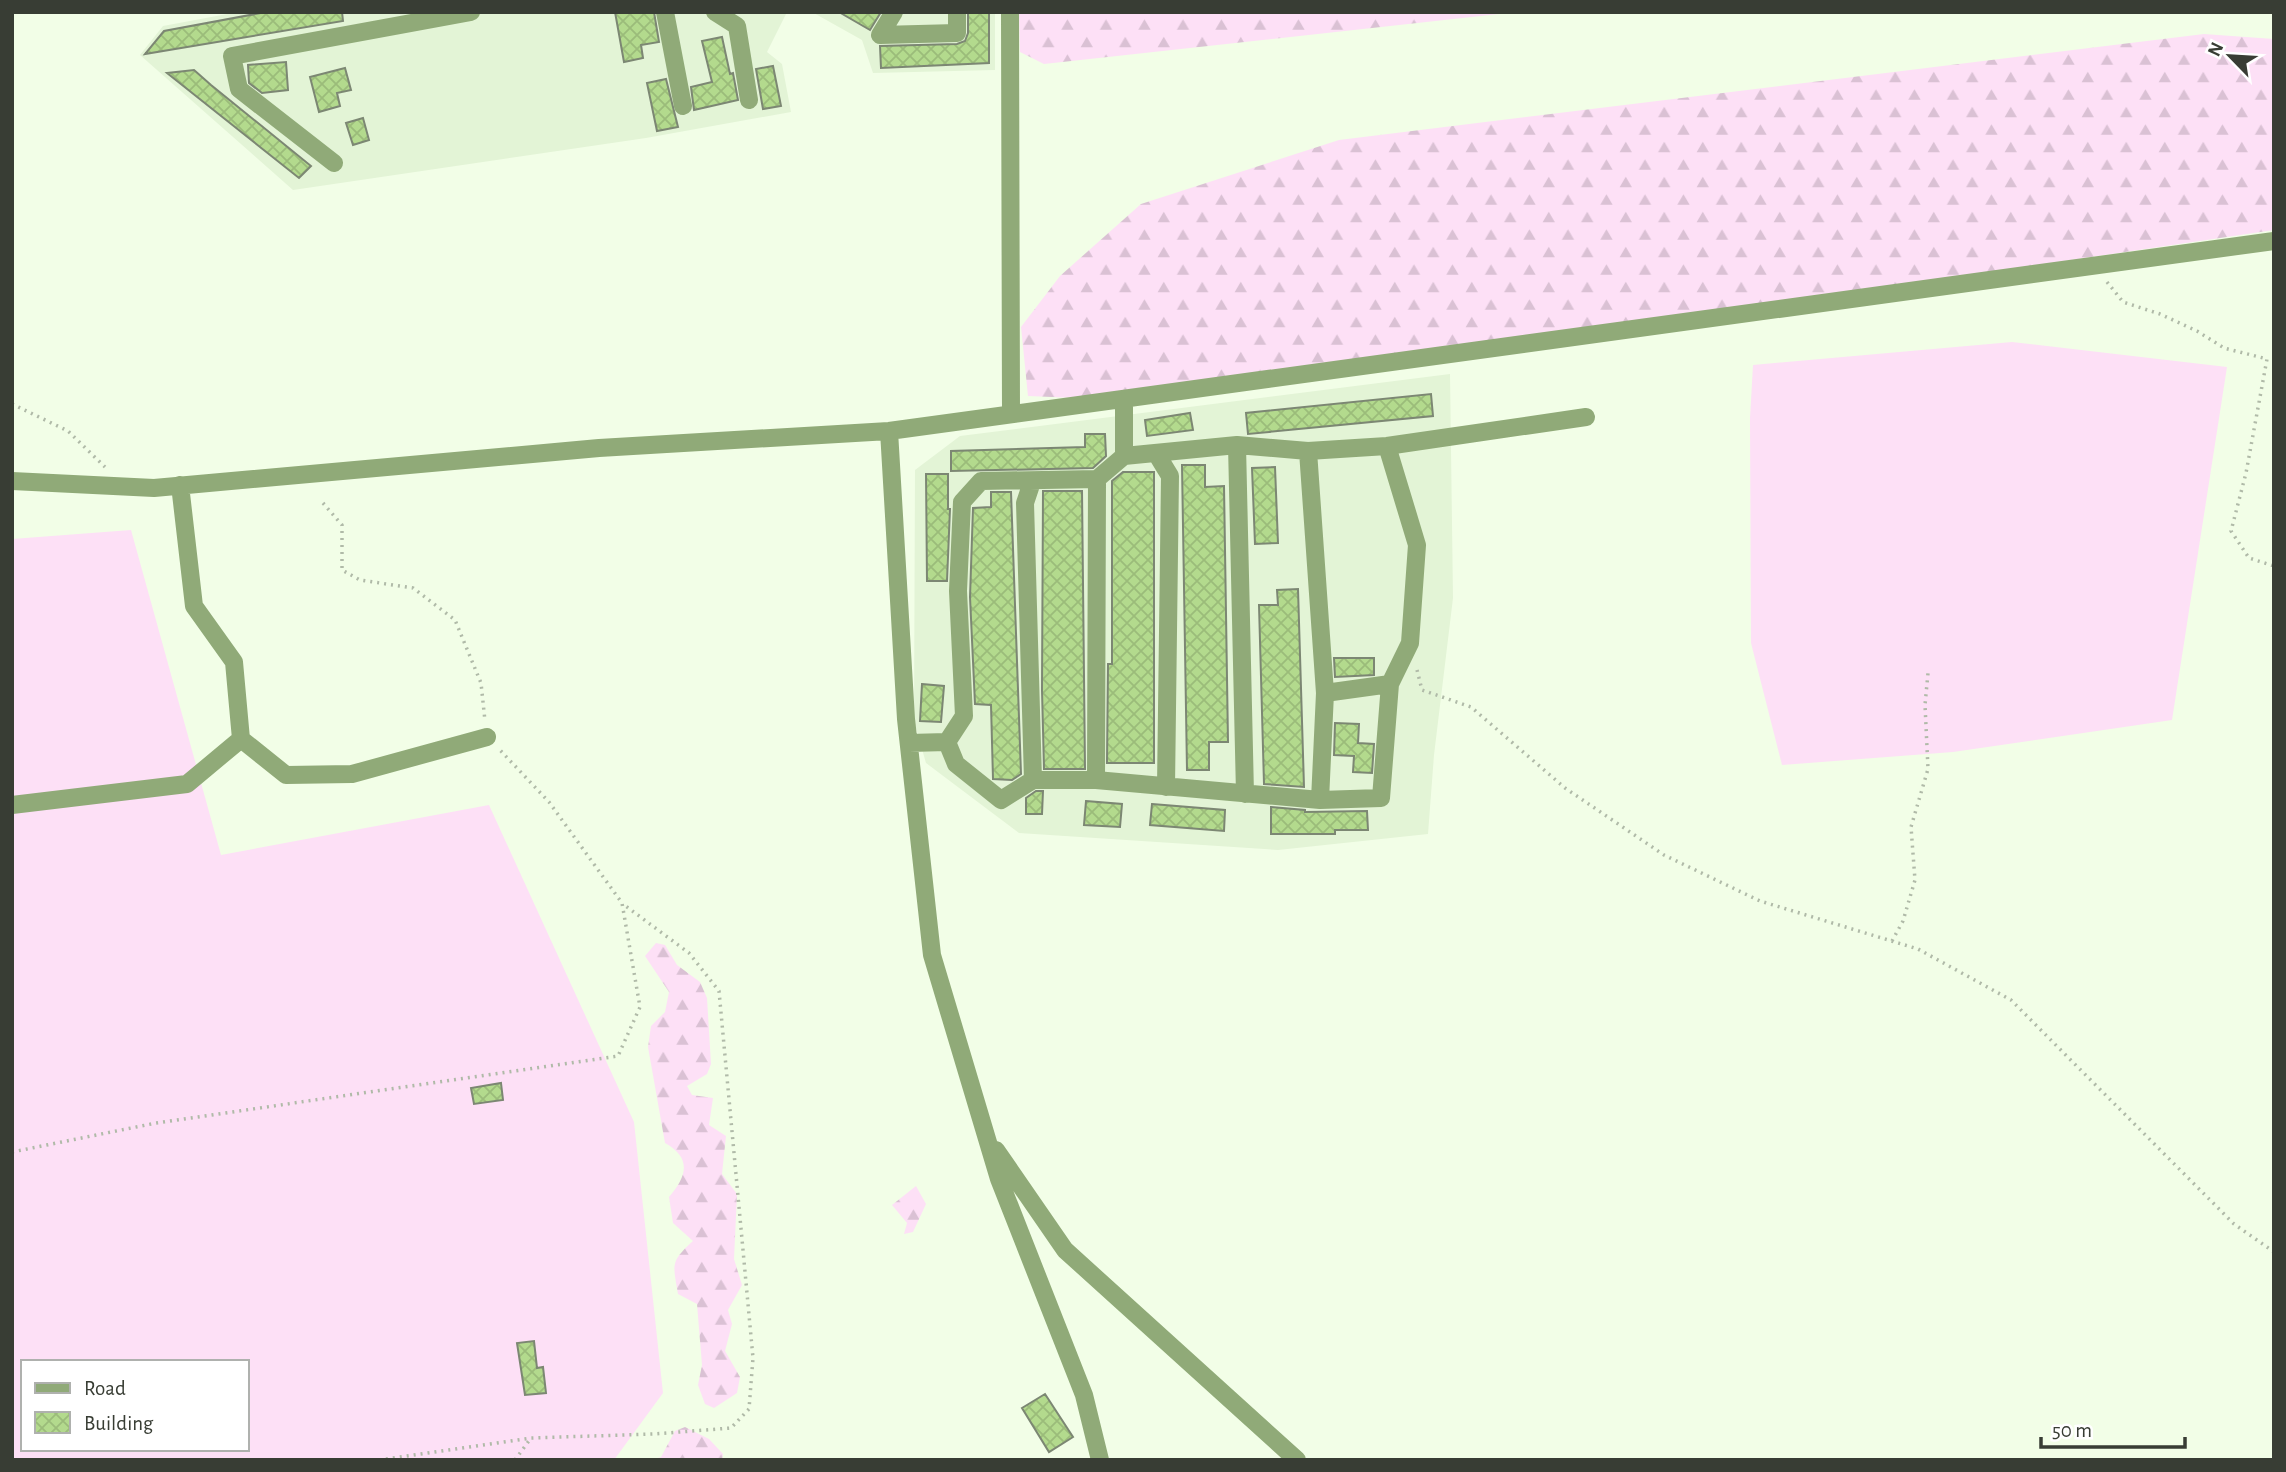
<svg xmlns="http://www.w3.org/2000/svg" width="2286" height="1472" font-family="'Alegreya Sans',sans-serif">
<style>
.built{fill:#e3f4d6}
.forest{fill:url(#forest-firs)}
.garden{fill:#fde0f6;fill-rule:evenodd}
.building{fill:url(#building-cross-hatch);stroke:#7c8773;stroke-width:2}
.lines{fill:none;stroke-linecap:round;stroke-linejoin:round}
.path{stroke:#b0baa8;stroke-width:3.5;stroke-dasharray:2 5;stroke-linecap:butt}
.minor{stroke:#90aa78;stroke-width:18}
</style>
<defs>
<pattern id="forest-firs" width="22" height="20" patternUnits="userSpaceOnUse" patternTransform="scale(1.75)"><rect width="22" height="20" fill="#fde0f6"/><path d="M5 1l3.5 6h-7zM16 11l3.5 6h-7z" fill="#dac1d4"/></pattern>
<pattern id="building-cross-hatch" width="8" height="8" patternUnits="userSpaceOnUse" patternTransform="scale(1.75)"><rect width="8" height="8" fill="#b3da8d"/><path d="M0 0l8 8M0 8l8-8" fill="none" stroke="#9bbc7a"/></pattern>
</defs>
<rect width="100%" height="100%" fill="#f2fee7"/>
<!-- built -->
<path class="built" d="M238,12H787L767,52L782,64L791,112L646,138L293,190L140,55L163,26Z
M812,12H995V70L873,73L862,40Z
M1450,374L1453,598L1434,755L1428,834L1278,850L1019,833L926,763L914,721L915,470L960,436Z"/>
<!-- forest -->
<path class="forest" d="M1019,12H1517L1044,64L1020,52Z
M2204,34L2274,39V230L1124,400L1028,396L1021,327L1060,276L1141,204L1339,140Z
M656,943L665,945L677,965L700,982L707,998L711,1064L707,1074L687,1086L692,1095L713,1098L709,1125L726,1136L722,1174L737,1194L734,1259L742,1285L728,1310L732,1324L725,1351L740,1377L737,1393L714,1408L705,1404L698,1385L702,1365L697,1304L678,1294C673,1264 670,1262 693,1241L673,1223L669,1197C687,1176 692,1158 665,1143L648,1047L651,1026L665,1012L669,992L645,956Z
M916,1186L926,1204L913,1232L904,1234L907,1223L892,1205Z
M685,1427L709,1439L723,1454L722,1460H651L661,1457L675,1431Z"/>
<!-- garden -->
<path class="garden" d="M2012,342L2227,367L2172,720L1953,752L1782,765L1751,643L1750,418L1753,365Z
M131,530L221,855L489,805L634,1122L663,1393L614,1460H12V539ZM23,1362H247V1449H23Z"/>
<!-- building -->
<path class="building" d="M266,12H342L343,21L145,54L164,31Z
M615,12H654L659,42L641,45L643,58L624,62Z
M839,12H881L870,30Z
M968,12H989V63L881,68L880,46L957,44L965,41L968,33Z
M722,37L730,74L733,73L738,100L694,110L691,87L712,82L702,41Z
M286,62L288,90L262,93L249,83L248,65Z
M773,66L781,106L763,109L756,69Z
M345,68L351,90L337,93L340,106L319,112L310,77Z
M194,70L211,85L311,166L299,178L167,73Z
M666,79L678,127L657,131L647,83Z
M363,118L369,140L353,145L346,123Z
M1431,394L1433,416L1248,434L1246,413Z
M1190,413L1193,430L1147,436L1145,420Z
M1085,434H1105L1106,456L1093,468L951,471V451L1085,447Z
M1182,465H1205V487L1224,486L1228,742H1209V770H1187Z
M1275,467L1278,543L1255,544L1252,468Z
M1123,472H1154V763H1107L1108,664H1112V481Z
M926,474H948V509H950L947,581H927Z
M1043,491H1082L1085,769H1044L1042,690Z
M991,492H1011L1021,774L1012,780L993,779L991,705L975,704L970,597L973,508L991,507Z
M1298,589L1304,787L1264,784L1259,605H1278L1277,590Z
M1334,658H1374V675L1335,677Z
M922,684L944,686L941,722L920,721Z
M1335,723L1359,724L1358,743L1374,744L1372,773L1353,772L1354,756L1334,755Z
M1036,791H1043L1042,814H1026V798Z
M1086,801L1122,804L1120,827L1084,825Z
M1152,804L1225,810L1224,831L1150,825Z
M1271,807L1305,810V812L1367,811L1368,830H1335V834H1271Z
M501,1083L503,1100L474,1104L471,1088Z
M534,1341L537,1368L543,1367L546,1393L525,1395L517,1343Z
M1045,1394L1073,1437L1049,1452L1022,1408Z"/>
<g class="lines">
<!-- path -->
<path class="path" d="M2107,282L2123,302L2160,314L2197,331L2224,348L2267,359L2246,473L2231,531L2249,558L2274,566
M12,404L68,431L105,467
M323,503L342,525V570L360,580L413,588L455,620L481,683L485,721
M1417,670L1422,690L1471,707L1565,788L1664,855L1760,901L1918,949L2011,1000L2234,1224L2274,1252
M1892,941L1903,921L1915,880L1911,827L1928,769L1925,705L1928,673
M12,1152L156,1123L618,1056L640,1007L622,903L549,802L499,749
M379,1460L531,1438L654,1434L731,1428L749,1409L753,1358L719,991L689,953L623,904
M515,1460L531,1438"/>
<!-- minor -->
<path class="minor" d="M665,12L683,106
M715,12L737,26L749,100
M894,12L880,35L957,33V12
M1010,12L1011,413
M334,163L239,89L232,56L471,12
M1124,400V456
M889,431L906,719L932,955L999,1179L1084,1395L1100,1460
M1237,445L1245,794
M1308,451L1325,693L1320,800
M1156,453L1170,476L1166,787
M12,481L154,488L599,448L889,431L2274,241
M1032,482L1025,503L1033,780
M180,485L194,606L234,662L241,739L286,775L352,774L487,737
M1325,693L1390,684L1410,643L1417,545L1387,446
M947,742L956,764L1001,800L1033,780H1096L1320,800L1381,798L1390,684
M909,743L947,742L964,716L958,591L962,502L981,481L1097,479L1124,456L1237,445L1308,451L1387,446L1586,417
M1096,780L1097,479
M12,805L187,784L241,739
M996,1150L1065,1250L1297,1460"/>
</g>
<!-- border -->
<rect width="2286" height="1472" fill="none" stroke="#383d34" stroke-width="28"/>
<!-- legend -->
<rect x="21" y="1360" width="228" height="91" fill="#ffffff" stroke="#afb1ae" stroke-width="2"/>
<rect x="35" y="1383" width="35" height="10" fill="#90aa78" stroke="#afb1ae" stroke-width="2"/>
<text x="84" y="1395" font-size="21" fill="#383d34">Road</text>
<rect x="35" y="1412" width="35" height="21" fill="url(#building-cross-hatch)" stroke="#afb1ae" stroke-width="2"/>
<text x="84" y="1430" font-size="21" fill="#383d34">Building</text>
<!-- north arrow -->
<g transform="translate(2230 56) rotate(295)" stroke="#ffffff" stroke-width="5" paint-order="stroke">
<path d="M0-5L12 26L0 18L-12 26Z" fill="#383d34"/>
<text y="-10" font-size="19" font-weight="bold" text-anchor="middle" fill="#383d34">N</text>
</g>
<!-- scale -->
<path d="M2041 1437v10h144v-10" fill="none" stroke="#383d34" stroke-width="3.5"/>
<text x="2052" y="1437" font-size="21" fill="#383d34" stroke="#ffffff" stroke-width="5" paint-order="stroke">50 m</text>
</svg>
